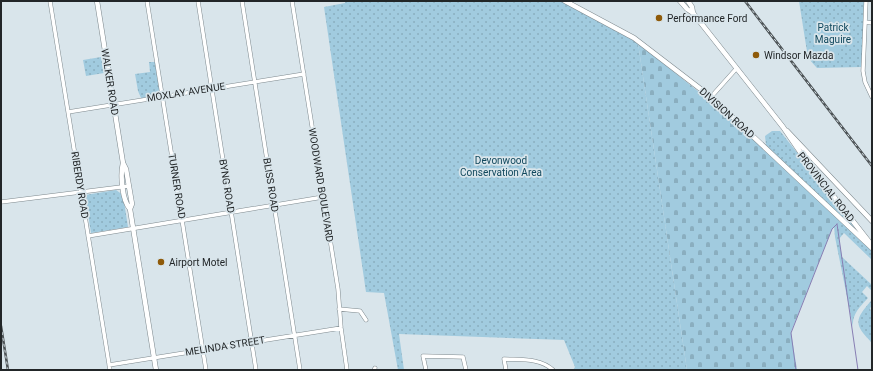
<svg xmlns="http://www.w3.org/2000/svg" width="873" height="371" font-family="Roboto,sans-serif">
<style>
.green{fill:url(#green-dots)}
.cemetery{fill:url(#cemetery-stones)}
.pitch{fill:#a1cbdf}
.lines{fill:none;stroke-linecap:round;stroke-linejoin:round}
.stream{stroke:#877eb3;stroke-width:1}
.minor-casing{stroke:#7e898e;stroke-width:4.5}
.secondary-casing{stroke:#7e898e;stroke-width:5.5}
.minor{stroke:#fff;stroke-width:3.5}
.secondary{stroke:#fff;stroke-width:4.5}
.rail-casing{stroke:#4c5255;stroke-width:2.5}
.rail{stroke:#d9e5eb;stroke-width:1;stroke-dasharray:3;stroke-linecap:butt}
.poi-dot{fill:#8e5a09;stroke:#d9e5eb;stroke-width:1.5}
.labels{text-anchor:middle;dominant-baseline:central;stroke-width:3.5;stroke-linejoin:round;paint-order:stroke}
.poi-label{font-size:10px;fill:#222628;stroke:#d9e5eb;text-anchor:start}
.park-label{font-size:10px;fill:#10485d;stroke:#d9e5eb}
.street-label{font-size:10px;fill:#222628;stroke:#d9e5eb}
</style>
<defs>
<pattern id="green-dots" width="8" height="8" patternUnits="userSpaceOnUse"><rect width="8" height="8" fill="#a1cbdf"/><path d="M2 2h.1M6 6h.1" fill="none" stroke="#8aaebf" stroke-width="1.8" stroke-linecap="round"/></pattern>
<pattern id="cemetery-stones" width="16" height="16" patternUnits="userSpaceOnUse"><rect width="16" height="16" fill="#a1cbdf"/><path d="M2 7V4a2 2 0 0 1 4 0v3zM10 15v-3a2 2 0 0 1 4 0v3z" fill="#8aaebf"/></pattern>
</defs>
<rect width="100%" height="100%" fill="#d9e5eb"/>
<!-- green -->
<path class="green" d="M345,1H561L609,26L638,43L687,370H573L575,367L564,340L399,334L404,370H398L384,293L366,292L324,7L345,3Z
M799,1H864L862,67L817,68L808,58Z
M101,57L104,73L86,76L83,60Z
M149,62H155L160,93L157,96L141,98L138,91L135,74L150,72Z
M772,131H780L871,246L766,145L765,136Z
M116,190L123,195L128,227L91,233L85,195Z
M841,220L872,250V260L844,233L839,239L842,257L872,285V291L867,286L862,292L868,298C859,308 852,314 853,327L835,237L834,226Z
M871,301L872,306L870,308L872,315V343C854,325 854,320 871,301Z"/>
<!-- cemetery -->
<path class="cemetery" d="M638,43L715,105L841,220L832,229L791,332L797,370H687Z"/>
<!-- pitch -->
<path class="pitch" d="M812,23L831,25L845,29L844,39L835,62C815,55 809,43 812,23Z"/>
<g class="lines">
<!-- stream -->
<path class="stream" d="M837,224L858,370
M796,370L791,333L832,229L837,224"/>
<!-- minor casing -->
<g class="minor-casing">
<path id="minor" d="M50,1L110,370
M147,1L206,370
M198,1L256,370
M242,1L300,370
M292,1L338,289L341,328L347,370
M866,1L863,71L865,82L872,97
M865,22L872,23
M711,97L736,69
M68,112L304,74
M1,202L129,186
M88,236L323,197
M339,309L360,311L366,320
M109,365L341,328
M374,370L375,368
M426,370L423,356L463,357L466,370
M506,370L504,359C522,360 540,358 553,370"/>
</g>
<!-- secondary casing -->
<g class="secondary-casing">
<path id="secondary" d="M97,1L123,163C120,175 122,200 130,209
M565,1L634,38L711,97L872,248
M680,1L687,9L693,13L783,127L809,165L870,243
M688,1L692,7L693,13
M787,131L872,221
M123,163L126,169L132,204L130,209L156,370"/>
</g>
<!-- minor -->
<use href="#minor" class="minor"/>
<!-- secondary -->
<use href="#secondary" class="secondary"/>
<!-- rail casing -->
<g class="rail-casing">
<path id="rail" d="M745,1L872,166
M1,326L8,370"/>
</g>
<!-- rail -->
<use href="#rail" class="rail"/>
</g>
<!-- markers -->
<g class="poi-dot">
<circle cx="659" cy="18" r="4"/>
<circle cx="756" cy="55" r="4"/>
<circle cx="161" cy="262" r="4"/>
</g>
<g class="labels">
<!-- poi labels -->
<g class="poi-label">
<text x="667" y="18">Performance Ford</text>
<text x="764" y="55">Windsor Mazda</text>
<text x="169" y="262">Airport Motel</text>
</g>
<!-- park labels -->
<g class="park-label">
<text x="833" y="27">Patrick<tspan x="833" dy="12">Maguire</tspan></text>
<text x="501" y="160">Devonwood<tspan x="501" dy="12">Conservation Area</tspan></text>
</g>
<!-- street labels -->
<g class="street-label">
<text transform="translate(110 82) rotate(81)">WALKER ROAD</text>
<text transform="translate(186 92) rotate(-9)">MOXLAY AVENUE</text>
<text transform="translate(727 113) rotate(42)">DIVISION ROAD</text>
<text transform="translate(80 185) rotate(81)">RIBERDY ROAD</text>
<text transform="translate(271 185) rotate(81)">BLISS ROAD</text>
<text transform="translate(321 185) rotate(81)">WOODWARD BOULEVARD</text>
<text transform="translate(177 186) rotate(81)">TURNER ROAD</text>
<text transform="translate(227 186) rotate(81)">BYNG ROAD</text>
<text transform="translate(826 187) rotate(52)">PROVINCIAL ROAD</text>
<text transform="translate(225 346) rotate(-9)">MELINDA STREET</text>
</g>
</g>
<!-- border -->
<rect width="873" height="371" fill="none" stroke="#222628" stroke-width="4"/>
</svg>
